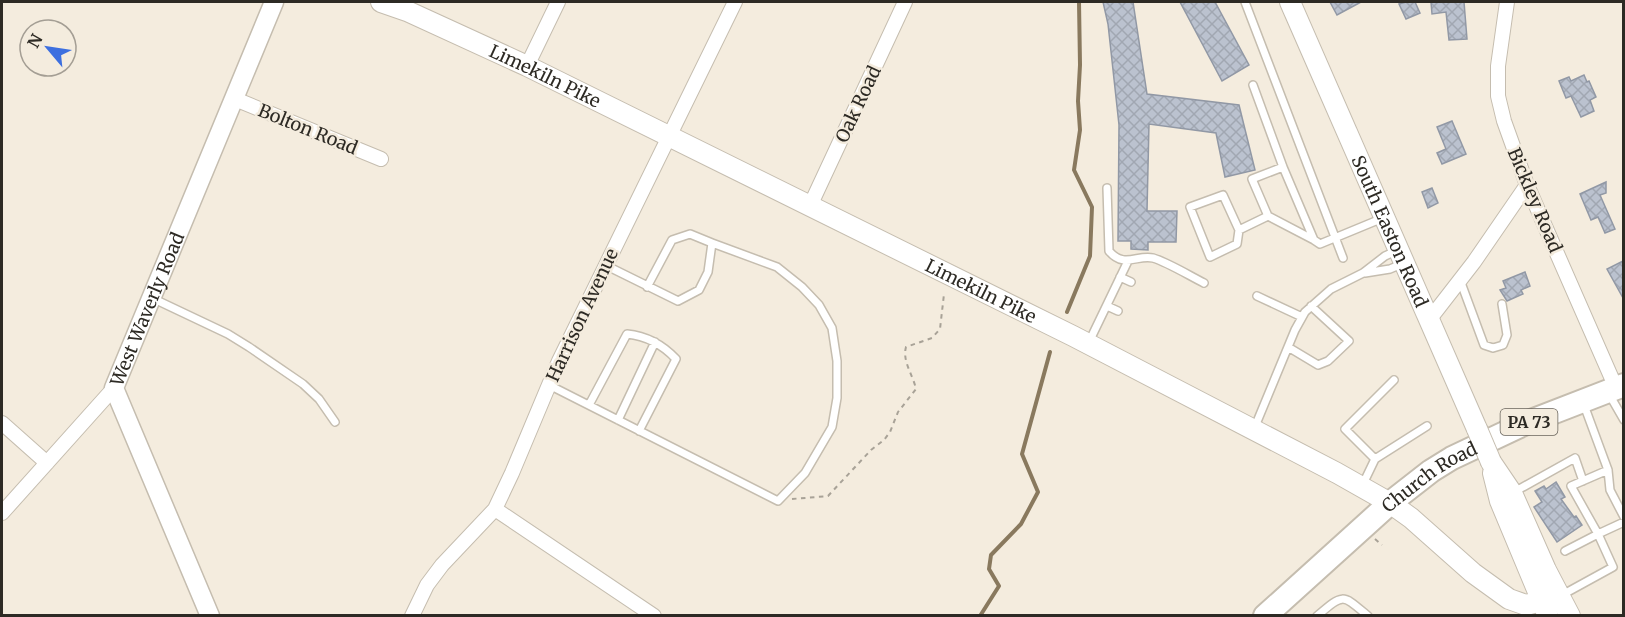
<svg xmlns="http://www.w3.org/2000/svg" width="1625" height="617" font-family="Merriweather,serif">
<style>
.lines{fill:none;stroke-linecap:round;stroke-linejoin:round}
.stream{stroke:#89795e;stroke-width:4}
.building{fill:url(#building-cross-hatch);stroke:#9198a5;stroke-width:1.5}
.service-casing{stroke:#c5bdaf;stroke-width:10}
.minor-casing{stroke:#c5bdaf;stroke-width:16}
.tertiary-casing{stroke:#c5bdaf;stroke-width:21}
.secondary-casing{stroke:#c5bdaf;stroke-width:22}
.primary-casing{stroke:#c5bdaf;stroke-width:26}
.path{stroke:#a8a297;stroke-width:2;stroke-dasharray:4.5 4.5;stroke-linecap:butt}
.service{stroke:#fff;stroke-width:7}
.minor{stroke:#fff;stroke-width:14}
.tertiary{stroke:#fff;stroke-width:18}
.secondary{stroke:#fff;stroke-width:20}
.primary{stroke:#fff;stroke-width:22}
.secondary-bridge-casing{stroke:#c5bdaf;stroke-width:22;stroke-linecap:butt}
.secondary-bridge{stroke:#fff;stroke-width:20}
.labels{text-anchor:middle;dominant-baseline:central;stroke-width:5;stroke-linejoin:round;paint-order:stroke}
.shield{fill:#f4ecde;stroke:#69645c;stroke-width:1.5}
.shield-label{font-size:16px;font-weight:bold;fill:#2d2a24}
.street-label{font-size:18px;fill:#2d2a24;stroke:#f4ecde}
</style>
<defs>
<pattern id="building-cross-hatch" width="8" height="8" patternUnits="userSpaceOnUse" patternTransform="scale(1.5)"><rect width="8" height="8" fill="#bbc2cf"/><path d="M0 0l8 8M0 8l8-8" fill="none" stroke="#a1a7b2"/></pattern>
</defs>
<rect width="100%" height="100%" fill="#f4ecde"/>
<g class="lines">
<!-- stream -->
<path class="stream" d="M1067,312L1090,256L1092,207L1074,170L1080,130L1078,101L1080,65L1079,2
M980,616L999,586L989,569L991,555L1021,524L1038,492L1022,454L1050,352"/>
</g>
<!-- building -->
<path class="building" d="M1103,2H1133L1147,94L1239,105L1255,170L1225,177L1216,133L1149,124L1147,211H1177L1176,242H1148V250L1131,249V241H1118L1119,125L1108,24Z
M1180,2H1215L1249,65L1222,81Z
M1330,2H1361L1337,15Z
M1406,2H1415L1420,13L1406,19L1399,4Z
M1431,2H1464L1467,39L1449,40L1446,12L1432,14Z
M1584,75L1587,82L1589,81L1596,97L1590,100L1594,111L1581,117L1571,96L1566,98L1559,81L1569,77L1571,81Z
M1452,121L1466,154L1442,164L1437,153L1446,149L1437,127Z
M1606,182V193L1600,195L1615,229L1605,233L1598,217L1591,220L1580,194Z
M1432,188L1438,203L1428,208L1422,192Z
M1623,261V298L1607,269Z
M1525,272L1530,286L1521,290L1523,294L1507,301L1500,290L1506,288L1503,281Z
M1556,482L1565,497L1561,499L1574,517L1576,516L1582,525L1557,542L1534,507L1542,502L1535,491L1544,486L1546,489Z"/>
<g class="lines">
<!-- service casing -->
<g class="service-casing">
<path id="service" d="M1245,2L1343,258
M1253,85L1283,167
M1107,188L1109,251C1124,269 1138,254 1153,258C1167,262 1190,276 1204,283
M1239,230L1237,244L1210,257L1190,207L1223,195L1239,230L1268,216
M1314,240L1283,167L1252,179L1268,216L1314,240L1320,244L1383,218
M605,265L678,301L699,290L708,272L712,243L690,234L672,240L647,287
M1365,273L1390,269L1404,263
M1120,277L1131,282
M1460,280L1484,345L1493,348L1503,345L1507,335L1502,304
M1257,296L1302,317
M152,298L228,334L249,347L303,384L319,399L335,422
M1107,306L1118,311
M1089,342L1128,261
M1288,347L1318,365L1328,361L1349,341L1311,306
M549,385L778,501L805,473L832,427L837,398V361L832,328L819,305L802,287L777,267L712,243
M1609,394L1624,420
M589,405L627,334C647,336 662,344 676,359L639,431
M1584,405L1608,470L1610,490L1624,517
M618,420L655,342
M1254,429L1295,330L1305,312L1331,289L1363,273L1385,256L1396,251
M1375,459L1427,426
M1608,470L1571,486L1598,534L1624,522
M1363,484L1375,459L1345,429L1394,380
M1514,492L1575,458L1583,481
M1562,595L1613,567L1598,534L1565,551
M1317,616C1344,593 1342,594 1368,616"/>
</g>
<!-- minor casing -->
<g class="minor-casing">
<path id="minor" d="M1507,2L1498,66V96L1504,121L1527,185L1616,388
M527,66L558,2
M235,99L381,159
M810,206L905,2
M1429,320L1474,262L1527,185
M2,423L47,463
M495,509L654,616
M2,513L114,388
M412,616L427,585L442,565L495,509L512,473L559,361L735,2"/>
</g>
<!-- tertiary casing -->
<g class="tertiary-casing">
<g id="tertiary">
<path id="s1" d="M210,616L114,388L274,2"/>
</g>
</g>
<!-- secondary casing -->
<g class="secondary-casing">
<g id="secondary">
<path id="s2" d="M381,2L407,11L527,66L1073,336L1337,473L1390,503L1411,518L1473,573L1509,599L1526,605L1559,596"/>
<path id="s3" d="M1290,2L1477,429"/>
<path d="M1491,462L1512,493L1546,570L1570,616"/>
<path d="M1493,473L1500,501L1548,616"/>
</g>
</g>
<!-- primary casing -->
<g class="primary-casing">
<g id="primary">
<path id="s4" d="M1265,616L1390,503L1431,471L1452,458L1526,423L1624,385"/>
</g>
</g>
<!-- path -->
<path class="path" d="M792,499L828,496L871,450L884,440L890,432L898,412L916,389C913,375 902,361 906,347L932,338L940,329L944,294
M1375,539L1382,545"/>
<!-- service -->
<use href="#service" class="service"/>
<!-- minor -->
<use href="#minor" class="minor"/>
<!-- tertiary -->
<use href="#tertiary" class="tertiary"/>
<!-- secondary -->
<use href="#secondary" class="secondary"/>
<!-- primary -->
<use href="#primary" class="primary"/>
<!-- secondary-bridge casing -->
<g class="secondary-bridge-casing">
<path id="secondary-bridge" d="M1477,429L1491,462"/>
</g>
<!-- secondary-bridge -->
<use href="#secondary-bridge" class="secondary-bridge"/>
</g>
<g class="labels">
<!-- shield labels -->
<rect class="shield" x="1500.5" y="409" width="57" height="26" rx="4.5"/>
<g class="shield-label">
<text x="1529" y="422">PA 73</text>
</g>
<!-- street labels -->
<g class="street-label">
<text stroke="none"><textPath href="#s2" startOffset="180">Limekiln Pike</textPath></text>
<text transform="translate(858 104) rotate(-65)">Oak Road</text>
<text transform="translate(308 129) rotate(22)">Bolton Road</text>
<text transform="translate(1535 200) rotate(67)">Bickley Road</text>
<text stroke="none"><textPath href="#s3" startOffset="250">South Easton Road</textPath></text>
<text stroke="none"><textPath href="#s2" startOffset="666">Limekiln Pike</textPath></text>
<text stroke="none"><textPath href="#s1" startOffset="333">West Waverly Road</textPath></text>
<text transform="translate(582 315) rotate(-65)">Harrison Avenue</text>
<text stroke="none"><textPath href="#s4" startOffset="216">Church Road</textPath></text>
</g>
</g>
<!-- border -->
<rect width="1625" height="617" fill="none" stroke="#2d2a24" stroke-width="6"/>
<!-- north arrow -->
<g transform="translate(48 48) rotate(299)"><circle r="28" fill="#f4ecde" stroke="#a49e94" stroke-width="1.5"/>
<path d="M0-4.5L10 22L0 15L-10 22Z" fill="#3d6fdf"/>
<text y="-9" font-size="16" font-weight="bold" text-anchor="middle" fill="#2d2a24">N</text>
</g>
</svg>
